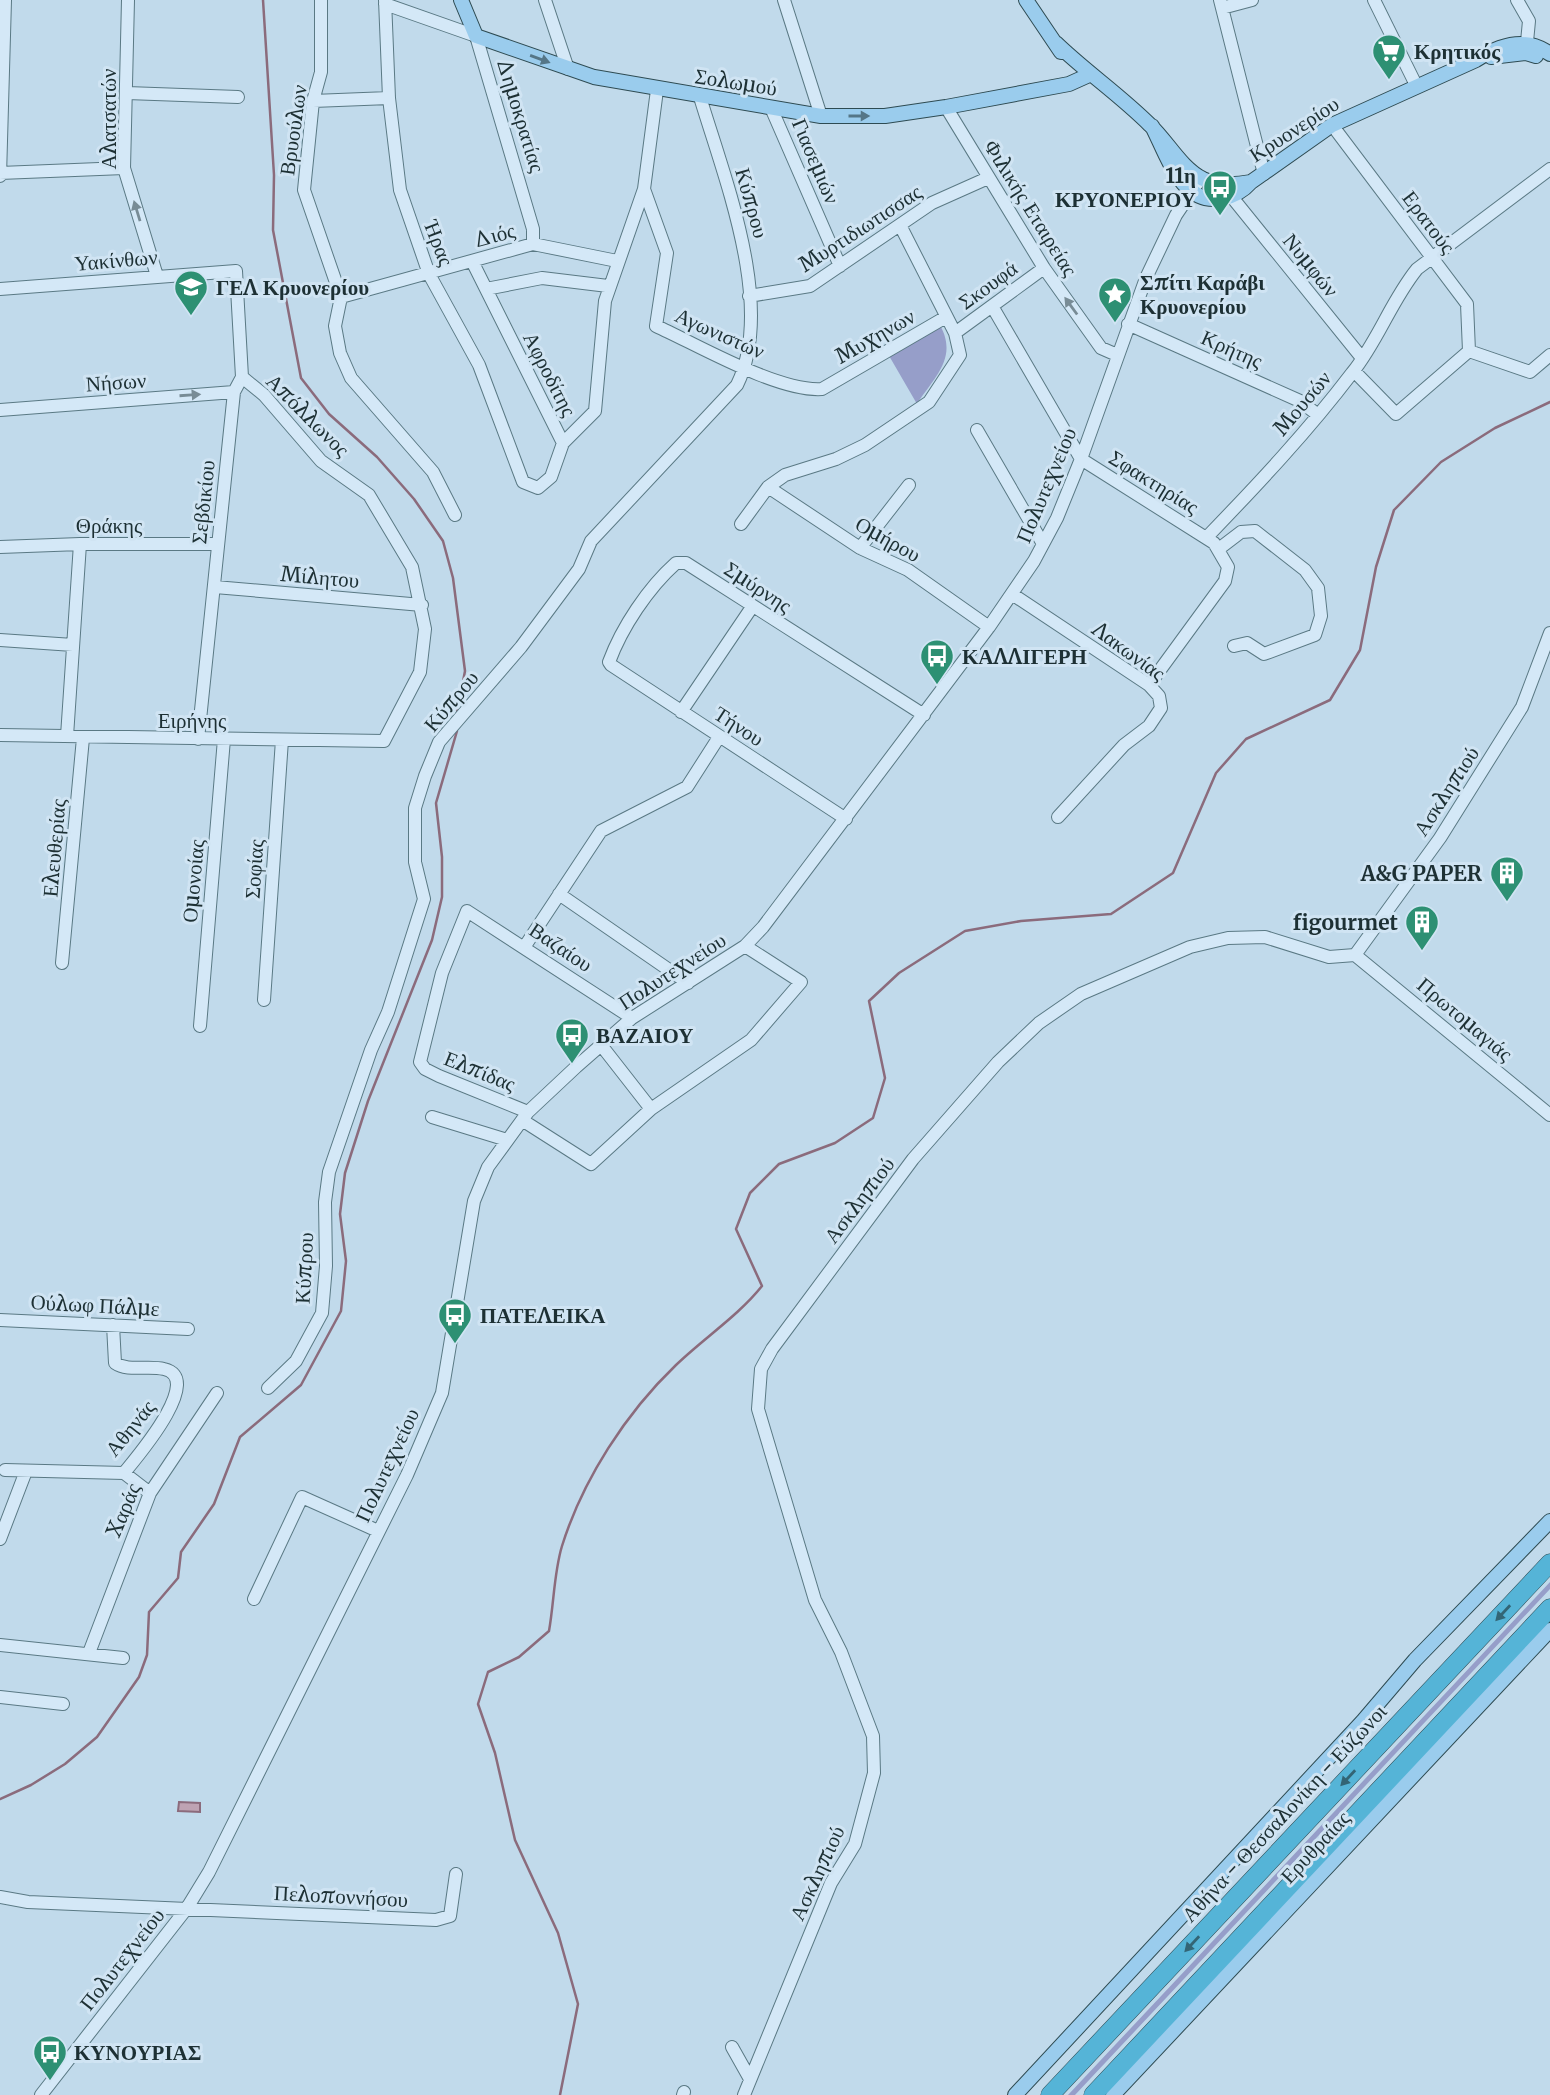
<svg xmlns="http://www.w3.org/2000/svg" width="1550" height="2095" font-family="Merriweather,serif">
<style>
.green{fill:#969ec9}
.water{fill:#bea3b3;stroke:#8b6b7c;stroke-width:2}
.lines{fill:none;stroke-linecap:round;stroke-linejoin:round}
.stream{stroke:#8b6b7c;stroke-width:2.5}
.minor-casing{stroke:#5a7984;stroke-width:14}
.major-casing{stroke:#2e4b52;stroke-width:16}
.highway-casing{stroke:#2e4b52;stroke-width:19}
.minor{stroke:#d4e8f7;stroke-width:12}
.major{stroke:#9acced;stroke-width:14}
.highway{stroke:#55b4d7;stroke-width:18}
.oneway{fill:#557687}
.oneway2{fill:#788c96}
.oneway3{fill:#336575}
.labels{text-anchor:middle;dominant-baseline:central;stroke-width:6;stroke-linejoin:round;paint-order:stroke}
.poi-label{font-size:21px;font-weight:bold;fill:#1d3034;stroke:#d0e4f3;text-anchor:start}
.street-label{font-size:21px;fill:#1d3034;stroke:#d0e4f3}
</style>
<rect width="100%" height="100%" fill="#c1daeb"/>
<!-- green -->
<path class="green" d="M940,325C958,358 935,376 917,404L888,354Z
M1550,1582V1589L1075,2095H1068Z"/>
<!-- water -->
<path class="water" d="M179,1802L200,1803V1812L178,1811Z"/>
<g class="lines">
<!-- stream -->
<path class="stream" d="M263,0L274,175L273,230L301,378L329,414L377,457L414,499L443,541L453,578L465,671L457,713
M0,1799L31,1785L65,1764L97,1737L139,1677L147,1655L149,1612L178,1578L181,1552L214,1504L240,1437L301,1385L341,1311L346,1261L340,1214L345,1173L368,1101L432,940L442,897V857L436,803L457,731
M560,2095L578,2004L558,1933L515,1840L495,1753L478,1704L488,1672L519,1657L549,1631C554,1603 554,1572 562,1546C583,1479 626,1413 676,1365C704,1338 738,1316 762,1286L736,1229L750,1193L779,1164L835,1143L873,1118L885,1078L869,1001L899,973L965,931L1021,921L1111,914L1173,873L1216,773L1246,739L1330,700L1360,650L1376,567L1394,510L1441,462L1495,428L1550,402"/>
<!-- minor casing -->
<g class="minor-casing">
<path id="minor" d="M128,0L124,168L157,276
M321,0V72L313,101L304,190L341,297L335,326L340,353L351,378L433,472L455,515
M385,0L389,98L400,190L429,274L479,365L523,482L538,488L551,477L563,443L472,261
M545,0L568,69
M784,0L821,116
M1220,0L1264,174
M1374,0L1416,85
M1517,0L1529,21L1526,52
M385,4L476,36L533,229V244
M1222,8L1252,0
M127,93L238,97
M313,101L389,98
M946,107L1044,268L1101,348L1117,355
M772,110L840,266
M1332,125L1467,304L1469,351
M0,173L124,168
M0,176L5,0
M644,189L667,253L656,326C698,345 778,392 822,389L946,317
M1231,196L1362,358
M0,289L236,271L242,377L234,392L198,739
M486,289L542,278L608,286
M749,296L810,286L932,203L988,178
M341,297L533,244L617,261
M992,306L1081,459L1214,543L1228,567L1225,581L1149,685
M1128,324L1300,401L1318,415
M955,333L1044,268
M1469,351L1530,372L1550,355
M1354,371L1396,414L1469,351
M0,410L234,392
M977,430L1043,544
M563,443L595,411L605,301L644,189L657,90
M768,487L860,548L908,570L989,627
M741,524L768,487L785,475L836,459L865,445L929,402L960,355L955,333L901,227
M1207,537C1258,484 1308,431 1352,373C1378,341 1391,301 1417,269L1550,169
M0,547L80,544H218
M860,548L909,485
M1220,548L1241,532L1255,531L1305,570L1318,588L1321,616L1315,635L1264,654L1247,643L1234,646
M215,587L422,605
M1012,594L1149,685L1159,696L1161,708L1149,726L1124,745L1058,817
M0,640L73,645
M681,712L752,607
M0,735L384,741L420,672L425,629L412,567L369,495L321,461L264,395L242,377
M67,736L80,544
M846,819L611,665L609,662C622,627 648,588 676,563H686L924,715
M559,894L688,983
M525,946L601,831L687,787L719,737
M1355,955L1550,1115
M62,963L83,738
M264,1000L282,740
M200,1026L224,739
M601,1045L651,1109
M528,1112L439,1076L425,1069L420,1062L442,973L467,911L632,1018
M432,1117L507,1140
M522,1120L591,1164L651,1109L751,1040L801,982L745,946
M0,1320L188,1329
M113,1325L115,1363C128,1372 148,1365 164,1369C205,1378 137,1457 124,1473
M268,1388L296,1361L322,1313L326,1266L325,1202L329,1172L371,1050L388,1012L424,899L415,862V808L425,776L439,742L521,647L579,569L591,541L737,385C776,307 724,177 700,97
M5,1470L124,1473
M124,1473L150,1493
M0,1539L26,1471
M254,1599L302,1497L378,1531
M0,1645L123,1658
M89,1653L150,1493L217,1393
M0,1697L63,1704
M0,1897L28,1902L436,1920L450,1916L456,1874
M732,2047L750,2079
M41,2095L187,1908L209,1872L407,1475L442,1393L474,1201L488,1167L528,1112L576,1067L632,1018L745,946L763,927L989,627L1034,561L1057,518L1081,459L1146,278L1176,215L1201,178
M683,2095L684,2092
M744,2095L831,1883L855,1844L874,1773L873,1736L841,1652L815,1600L758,1409L761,1369L772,1349L913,1159L998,1062L1039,1023L1081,994L1190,947L1228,938L1265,937L1329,957L1355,955L1440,838L1522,707L1550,633"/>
</g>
<!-- major casing -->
<g class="major-casing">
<path id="major" d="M461,0L476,36L594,77L821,116H885L946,107L1069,84L1089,75
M1026,0L1061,52
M1056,43C1086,72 1120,95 1150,125C1168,142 1181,168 1203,179C1218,186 1235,185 1251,182
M1491,57L1526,53L1536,56
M1152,126C1167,155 1182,207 1223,198C1235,196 1243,191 1251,182L1332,125L1476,60C1499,45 1526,36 1550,54
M1015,2095L1363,1721L1415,1660L1550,1521
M1113,2095L1550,1630"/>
</g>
<!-- highway casing -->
<g class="highway-casing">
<path id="highway" d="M1050,2095L1550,1563
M1093,2095L1550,1608"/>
</g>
<!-- minor -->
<use href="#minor" class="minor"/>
<!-- major -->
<use href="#major" class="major"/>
<!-- highway -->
<use href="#highway" class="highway"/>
</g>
<!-- one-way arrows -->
<defs><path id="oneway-solid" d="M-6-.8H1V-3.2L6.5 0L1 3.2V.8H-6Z" transform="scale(1.75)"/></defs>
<g class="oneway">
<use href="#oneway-solid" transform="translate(540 59) rotate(20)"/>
<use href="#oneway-solid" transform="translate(859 116)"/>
</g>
<g class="oneway2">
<use href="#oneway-solid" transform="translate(137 211) rotate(-107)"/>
<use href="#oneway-solid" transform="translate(1071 306) rotate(-126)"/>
<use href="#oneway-solid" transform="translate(190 395) rotate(-4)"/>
</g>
<g class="oneway3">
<use href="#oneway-solid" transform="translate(1503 1613) rotate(133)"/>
<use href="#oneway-solid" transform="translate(1348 1778) rotate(133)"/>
<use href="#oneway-solid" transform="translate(1192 1944) rotate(133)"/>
</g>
<!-- icons -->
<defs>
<g id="supermarket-pin" transform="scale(1.75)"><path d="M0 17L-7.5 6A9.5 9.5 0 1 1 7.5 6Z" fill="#2d9073" stroke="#d0e4f3"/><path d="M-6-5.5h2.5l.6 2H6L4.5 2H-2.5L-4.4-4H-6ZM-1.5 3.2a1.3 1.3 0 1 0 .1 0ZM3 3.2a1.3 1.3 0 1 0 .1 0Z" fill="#fff"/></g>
<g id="bus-pin" transform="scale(1.75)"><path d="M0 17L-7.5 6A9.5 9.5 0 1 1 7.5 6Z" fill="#2d9073" stroke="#d0e4f3"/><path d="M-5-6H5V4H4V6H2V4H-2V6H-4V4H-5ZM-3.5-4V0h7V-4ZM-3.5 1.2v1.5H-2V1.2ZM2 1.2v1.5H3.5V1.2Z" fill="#fff"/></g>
<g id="school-pin" transform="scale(1.75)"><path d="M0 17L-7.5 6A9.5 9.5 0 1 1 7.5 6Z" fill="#2d9073" stroke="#d0e4f3"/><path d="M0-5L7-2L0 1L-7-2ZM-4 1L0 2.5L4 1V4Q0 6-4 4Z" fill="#fff"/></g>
<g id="sight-pin" transform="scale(1.75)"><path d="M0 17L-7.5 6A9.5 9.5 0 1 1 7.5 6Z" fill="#2d9073" stroke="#d0e4f3"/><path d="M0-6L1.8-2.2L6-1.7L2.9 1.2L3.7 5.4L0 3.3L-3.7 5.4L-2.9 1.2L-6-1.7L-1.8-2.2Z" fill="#fff"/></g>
<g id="building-pin" transform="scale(1.75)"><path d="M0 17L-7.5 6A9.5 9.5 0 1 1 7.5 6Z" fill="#2d9073" stroke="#d0e4f3"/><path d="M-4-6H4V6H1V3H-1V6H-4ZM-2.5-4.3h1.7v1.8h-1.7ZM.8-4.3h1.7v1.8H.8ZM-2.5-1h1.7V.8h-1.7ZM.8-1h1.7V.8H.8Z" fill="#fff"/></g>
</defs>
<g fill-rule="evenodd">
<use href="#supermarket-pin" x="1389" y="51"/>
<use href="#bus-pin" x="1220" y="187"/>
<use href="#school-pin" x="191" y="287"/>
<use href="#sight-pin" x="1115" y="294"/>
<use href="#bus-pin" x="937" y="656"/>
<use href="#building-pin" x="1507" y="873"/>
<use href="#building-pin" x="1422" y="922"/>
<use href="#bus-pin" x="572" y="1035"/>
<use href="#bus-pin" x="455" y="1315"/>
<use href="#bus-pin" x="50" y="2052"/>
</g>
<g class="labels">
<!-- poi labels -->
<g class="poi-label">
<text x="1414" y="51">Κρητικός</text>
<text x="1196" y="175" text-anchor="end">11η<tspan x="1196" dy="24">ΚΡΥΟΝΕΡΙΟΥ</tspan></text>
<text x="1140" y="282">Σπίτι Καράβι<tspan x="1140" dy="24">Κρυονερίου</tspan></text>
<text x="216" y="287">ΓΕΛ Κρυονερίου</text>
<text x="962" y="656">ΚΑΛΛΙΓΕΡΗ</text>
<text x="1482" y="873" text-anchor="end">A&amp;G PAPER</text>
<text x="1398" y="922" text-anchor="end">figourmet</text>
<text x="596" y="1035">ΒΑΖΑΙΟΥ</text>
<text x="480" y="1315">ΠΑΤΕΛΕΙΚΑ</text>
<text x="74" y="2052">ΚΥΝΟΥΡΙΑΣ</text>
</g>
<!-- street labels -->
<g class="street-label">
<text transform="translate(736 82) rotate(9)">Σολωμού</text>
<text transform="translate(521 115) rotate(73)">Δημοκρατίας</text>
<text transform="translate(108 119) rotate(-90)">Αλατσατών</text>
<text transform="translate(1294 129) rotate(-33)">Κρυονερίου</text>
<text transform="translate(293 130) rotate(-82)">Βρυούλων</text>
<text transform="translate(816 161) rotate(67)">Γιασεμιών</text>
<text transform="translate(752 203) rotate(74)">Κύπρου</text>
<text transform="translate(1031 208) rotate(58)">Φιλικής Εταιρείας</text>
<text transform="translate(1429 222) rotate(53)">Ερατούς</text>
<text transform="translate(860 228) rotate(-33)">Μυρτιδιωτισσας</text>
<text transform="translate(494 235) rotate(-15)">Διός</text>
<text transform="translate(439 243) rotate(69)">Ήρας</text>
<text transform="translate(116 260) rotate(-5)">Υακίνθων</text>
<text transform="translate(1311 265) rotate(51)">Νυμφών</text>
<text transform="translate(988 285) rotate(-36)">Σκουφά</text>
<text transform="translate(720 333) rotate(24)">Αγωνιστών</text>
<text transform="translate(875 336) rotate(-30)">Μυχηνων</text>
<text transform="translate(1232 349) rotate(24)">Κρήτης</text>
<text transform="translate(550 374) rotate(63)">Αφροδίτης</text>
<text transform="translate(116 382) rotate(-4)">Νήσων</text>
<text transform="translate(1302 403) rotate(-50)">Μουσών</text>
<text transform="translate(308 415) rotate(45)">Απόλλωνος</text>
<text transform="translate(1154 482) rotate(32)">Σφακτηρίας</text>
<text transform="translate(1046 485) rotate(-67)">Πολυτεχνείου</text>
<text transform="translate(203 502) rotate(-84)">Σεβδικίου</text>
<text x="109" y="525">Θράκης</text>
<text transform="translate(888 539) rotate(29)">Ομήρου</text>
<text transform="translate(320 577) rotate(5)">Μίλητου</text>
<text transform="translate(758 587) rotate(33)">Σμύρνης</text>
<text transform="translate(1129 651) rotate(36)">Λακωνίας</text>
<text transform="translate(451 701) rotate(-50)">Κύπρου</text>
<text x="192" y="720">Ειρήνης</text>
<text transform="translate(739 726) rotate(33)">Τήνου</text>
<text transform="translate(1446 791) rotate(-57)">Ασκληπιού</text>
<text transform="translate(54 848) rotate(-85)">Ελευθερίας</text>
<text transform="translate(254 869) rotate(-86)">Σοφίας</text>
<text transform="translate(193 881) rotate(-85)">Ομονοίας</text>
<text transform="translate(561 947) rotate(34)">Βαζαίου</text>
<text transform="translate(672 971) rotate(-33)">Πολυτεχνείου</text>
<text transform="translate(1465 1019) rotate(40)">Πρωτομαγιάς</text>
<text transform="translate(480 1071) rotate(22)">Ελπίδας</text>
<text transform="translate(859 1200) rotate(-53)">Ασκληπιού</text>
<text transform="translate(304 1268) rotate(-87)">Κύπρου</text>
<text transform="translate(95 1305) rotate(3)">Ούλωφ Πάλμε</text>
<text transform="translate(130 1428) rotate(-51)">Αθηνάς</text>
<text transform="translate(387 1465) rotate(-65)">Πολυτεχνείου</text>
<text transform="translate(123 1510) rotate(-67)">Χαράς</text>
<text transform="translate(1284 1813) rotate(-47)">Αθήνα - Θεσσαλονίκη - Εύζωνοι</text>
<text transform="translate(1315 1847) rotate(-47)">Ερυθραίας</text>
<text transform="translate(817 1873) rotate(-65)">Ασκληπιού</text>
<text transform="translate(341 1896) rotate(3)">Πελοποννήσου</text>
<text transform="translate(122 1959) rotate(-52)">Πολυτεχνείου</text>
</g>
</g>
</svg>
